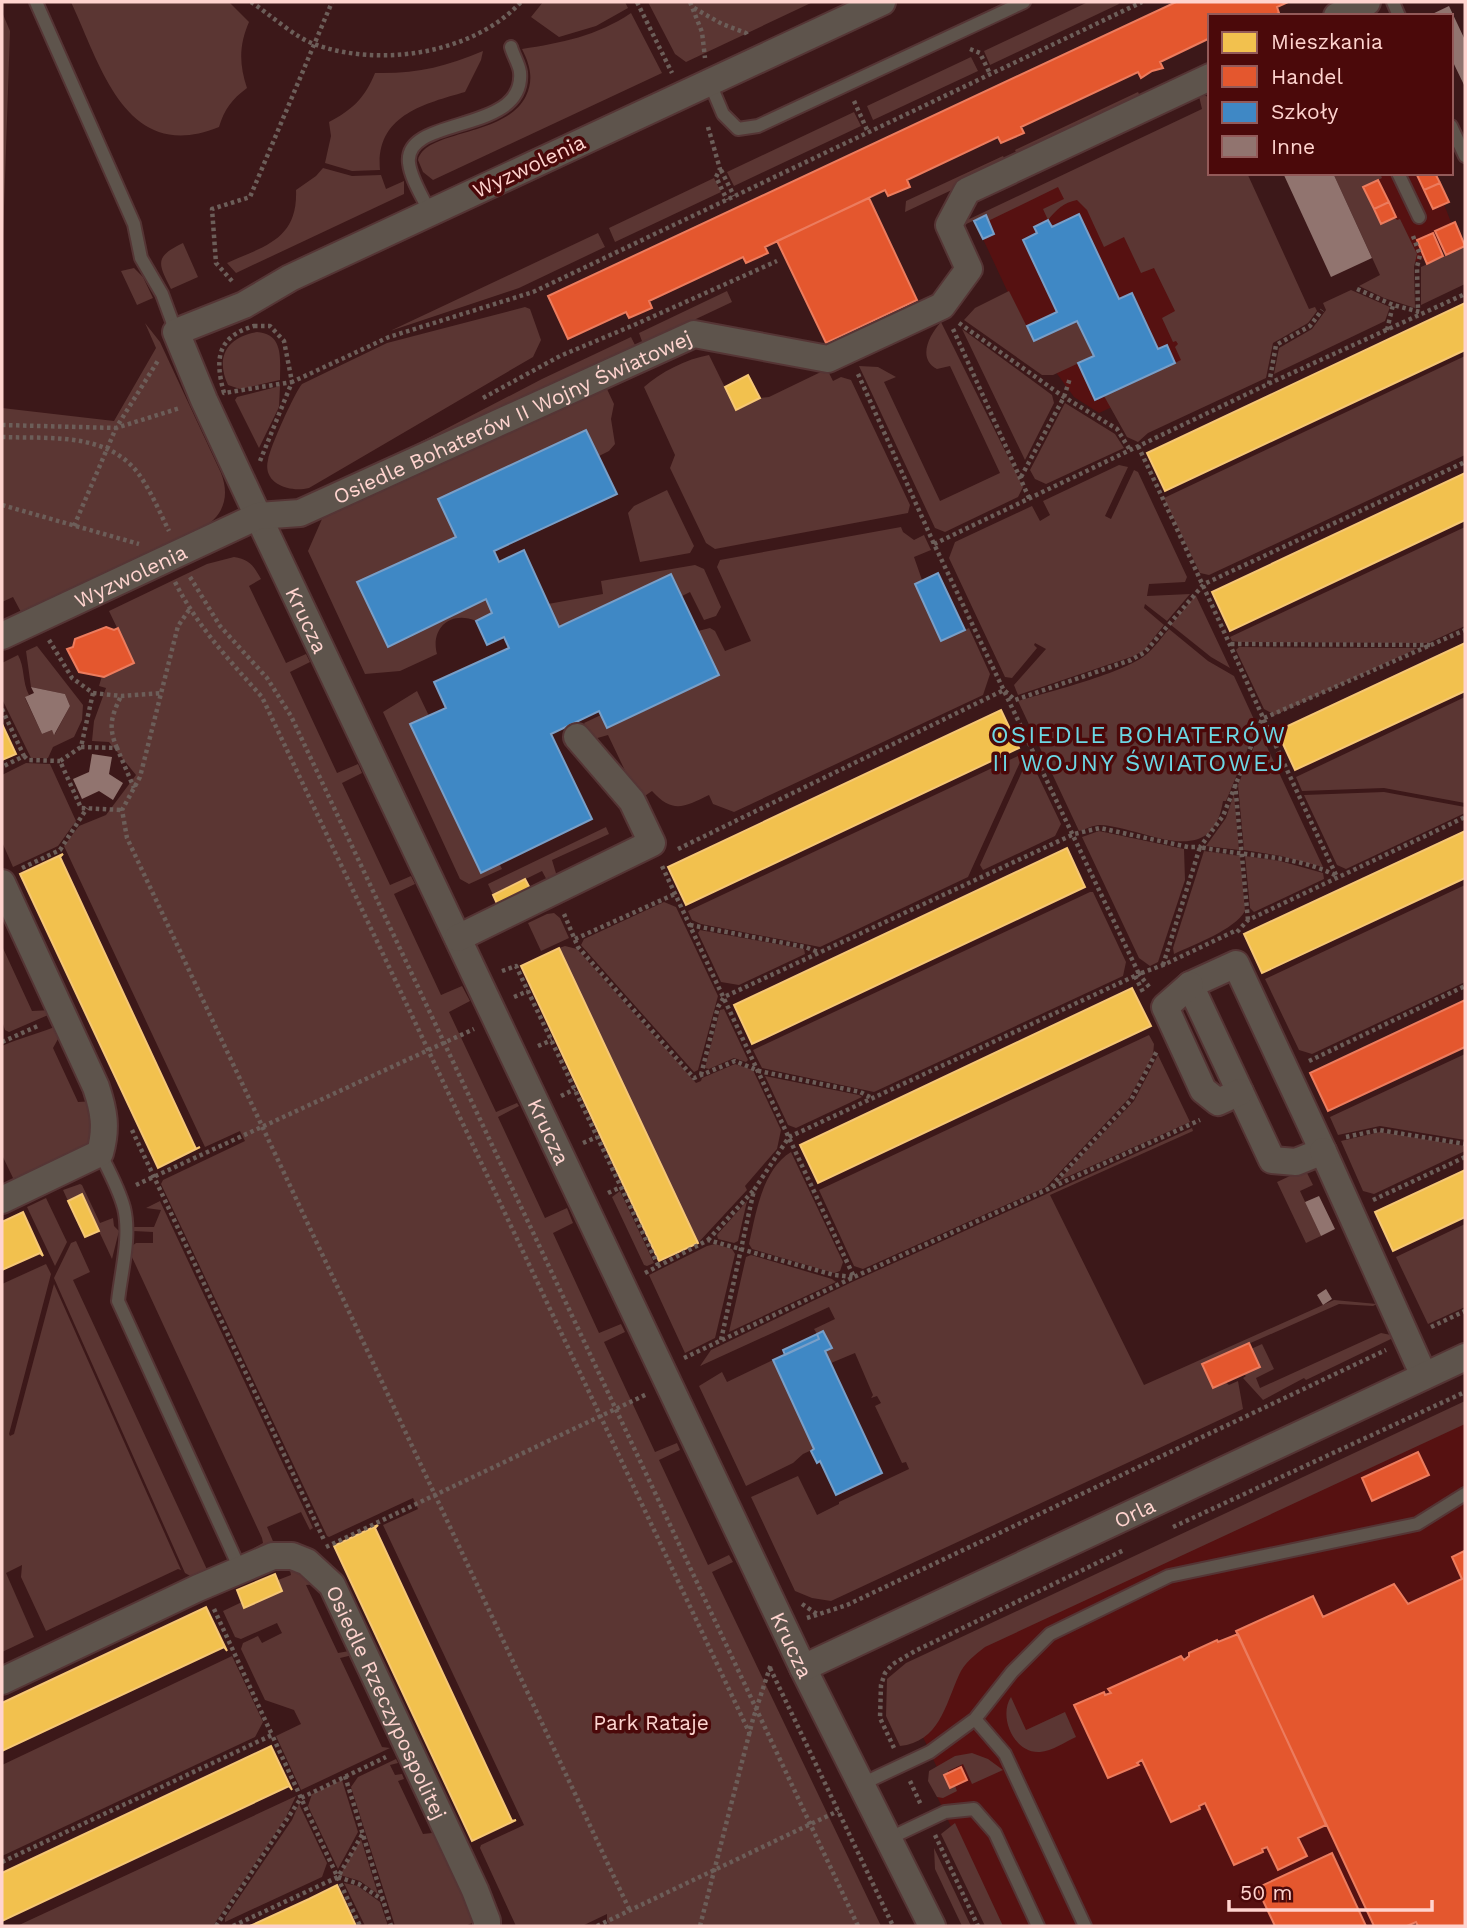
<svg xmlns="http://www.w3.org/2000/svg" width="1467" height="1928" font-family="'Work Sans',sans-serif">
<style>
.built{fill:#561111}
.green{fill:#5b3633}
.homes{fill:#f2c14e;stroke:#f6c775;stroke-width:2}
.shops{fill:#e4572e;stroke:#ec7c5e;stroke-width:2}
.schools{fill:#3f88c5;stroke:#799fc8;stroke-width:2}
.building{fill:#91746f}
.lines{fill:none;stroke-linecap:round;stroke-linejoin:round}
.service-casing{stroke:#553535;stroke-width:16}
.minor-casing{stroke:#553535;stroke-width:30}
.path{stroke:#6c5e59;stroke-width:4.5;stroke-dasharray:3.5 3.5;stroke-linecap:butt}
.service{stroke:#5e544c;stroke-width:12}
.minor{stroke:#5e544c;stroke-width:26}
.labels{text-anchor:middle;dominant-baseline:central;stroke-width:7;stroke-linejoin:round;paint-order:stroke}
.street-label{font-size:21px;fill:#ffd4cf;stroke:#4b090a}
.park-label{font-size:21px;fill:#fcd4cf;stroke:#4b090a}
.quarter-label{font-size:24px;letter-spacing:2px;fill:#6cd7e4;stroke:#4b090a}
</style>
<rect width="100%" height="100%" fill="#3c1819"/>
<!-- built -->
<path class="built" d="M1210,109V173L1309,317L1099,413L1074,397L1026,331L983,239L994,233L986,215Z
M1350,173H1432L1459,243L1394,271Z
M1465,1414V1926H997L929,1779L940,1774L923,1737L903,1675Z"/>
<!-- green -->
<path class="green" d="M71,2H229L249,22C239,45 239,64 247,88C232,99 224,110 219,127C126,165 101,66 71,2Z
M543,2H625L628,8L596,26L559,37L531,17Z
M648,2H813L686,62L675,54Z
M1088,2H1118L1119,4L990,65L984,51Z
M2,12L10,31L2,266Z
M631,13L662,73L433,180L423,172L418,160C426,129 505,138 526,96C534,79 530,65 522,49C561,43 597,36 631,13Z
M483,51L481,60L465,92C423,104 375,116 380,170L352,171L325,163L331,136L329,122C352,110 365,98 375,73C416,74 445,67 483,51Z
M971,57L978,71L873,120L867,106Z
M1138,92L1142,100L1019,158L1015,150Z
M1198,92L1210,98V173H1247L1309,309L1315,307L1317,311L1308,323L1273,343L1266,378L1148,433L1138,442L1127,437L1104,396L1181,360L1175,347L1178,344L1176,341L1173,342L1162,318L1175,311L1154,268L1141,273L1124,237L1104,247L1087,210L1077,200C1063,203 1057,209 1048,220L1043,209L1064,199L1058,187L988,221L986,215L964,225L963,222L1202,109Z
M854,112L861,126L734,186L727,172Z
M1003,156L1007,164L905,212L906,201Z
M323,168L352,176L381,175L386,189L404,181V194L236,273L227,263C265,246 298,239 296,190L316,176Z
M1333,173H1380L1382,178L1364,187L1397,220L1400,219L1417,254L1414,267L1415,308L1384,298L1359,286L1380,275Z
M714,178L721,192L615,242L609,228Z
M598,233L605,247L519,288L390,331Z
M183,243L198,277L171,289C158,263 154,257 183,243Z
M1465,246V284L1421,305V267Z
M134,268L143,277L153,298L137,305L121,271Z
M1351,290L1390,307L1385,321L1274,374L1279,348L1312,329L1326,310L1323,303Z
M727,291L732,302L643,344L639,333Z
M1009,291L1034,341L1077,321L1094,356L1053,375H1042L964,320L975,308Z
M525,307L530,309L541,340L533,357L309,488C290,493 262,484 268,460C270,447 294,394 302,384L387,343Z
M941,322L1023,487L1018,497L945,532L935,528L859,366L878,367L896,377L884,382L940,501L1000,473L950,366L937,369C917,359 929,335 941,322Z
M145,323L160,342L221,473C230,496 224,516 202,528L22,614L13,597L2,602V408L114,421L156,348Z
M962,329L1052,395L1054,403L1025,460Z
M257,332C284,334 280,359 280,380L240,389L228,385C215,357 227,337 257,332Z
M631,337L636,347L357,475L542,379Z
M709,355L736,410L760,398L769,397L827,369L833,381L841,377L851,380L910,505L908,513L715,549L706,543L670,468L675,455L644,387C661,372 686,359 709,355Z
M1465,356V455L1209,575L1200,573L1164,498Z
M280,386L279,407L259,448L235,400L237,397Z
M607,389L614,404L611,419L615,444L609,451L599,456L586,430L440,500L492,613L476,621C451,610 430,628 437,654L400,671L365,674L308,551L322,519L594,390Z
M1065,403L1115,434L1124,448L1046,484L1035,479L1030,470Z
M1119,465L1128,467L1105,516L1111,519L1134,470L1138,472L1187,577L1185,582L1149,584L1147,596L1190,594L1167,621L1145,604L1144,608L1164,625L1144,650L1134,656L1018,695L1014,685L1046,649L1035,643L1034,645L1037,648L1012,678L1005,677L949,558L955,542L1032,506L1040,521L1050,515L1043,501Z
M667,490L694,546L690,553L640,562L628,513L634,506Z
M901,527L903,532L914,540L924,535L931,550L914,557L922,580L915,584L942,640L969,628L990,674L983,695L734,812L713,804L709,795C684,807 673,814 652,791L639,800L608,735L594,739L584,723L601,715L608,728L719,675L698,631L710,628L715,631L725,651L751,641L717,567L720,560Z
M1465,527V626L1428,643L1239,642L1232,641L1230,637Z
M234,557C249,559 254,566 261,579L249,586L286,663L306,654L310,662L290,672L337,773L358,764L362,773L342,783L390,885L411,876L415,884L394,894L441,995L462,986L470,1001L449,1012L496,1112L517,1103L519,1106L498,1117L545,1218L567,1208L573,1223L553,1233L599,1333L621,1324L625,1332L604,1342L655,1452L677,1443L680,1450L659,1460L708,1565L729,1555L733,1562L712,1572L881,1926H611L607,1922V1914L582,1926H516L480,1848L481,1845L524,1825L383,1525L418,1509L413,1498L329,1537L327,1536L161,1184L163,1180L245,1141L240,1131L205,1147L64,846L79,826L106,815L136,775L109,742L92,741L94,721L106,688L99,686L102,676L133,661L109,611L207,564Z
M695,565L704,569L721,607L716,616L704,620L690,592L682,596L671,574L559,627L548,604L603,594L601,581Z
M1196,595V596L1230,668L1211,657L1171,625Z
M1169,629L1208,661L1234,676L1257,726L1226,801H1223C1212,873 1144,827 1100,825C1094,825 1086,829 1079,831L1018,701C1048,692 1125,673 1147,654C1155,647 1162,637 1169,629Z
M37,646L83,705L82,720L74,737L53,747L48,758H31L2,699V663L18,655C25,667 22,682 29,695L25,698L42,734L52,730L55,734L70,706L65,694L31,687L26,651Z
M1239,647L1418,648L1275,715L1264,709L1236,650Z
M417,691L429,716L410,724L481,873L499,863L502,869L469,884L460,879L383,712Z
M1465,697V803L1384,788L1302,791L1296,777Z
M1260,732L1323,867L1281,856L1244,850L1238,785Z
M1022,754L1021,760L968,877L820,947L701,924L692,920L688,911Z
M1031,761L1061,824L1055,836L983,870L980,865L1025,765Z
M26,763L50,764L76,821L58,846L13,867L2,842V775Z
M1384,792L1465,807V813L1346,869L1337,865L1304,795Z
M1234,794L1239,850L1206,846L1226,818Z
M606,827L609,834L552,860L558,880L549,884L542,871L493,895L488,884Z
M1099,831L1184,849L1185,880L1158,962L1150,966L1139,958L1082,837Z
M1204,851L1240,856L1245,911C1234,930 1195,944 1174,954L1173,948Z
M1245,856L1280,861L1323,873L1324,879L1254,912L1250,908Z
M1465,885V982L1312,1054L1299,1050L1265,979Z
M1090,892H1093L1126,962L1123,976L874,1092L762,1068L753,1050Z
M664,902L676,907L718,996L698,1070L694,1072L581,945L584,939Z
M554,913L560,918L569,938L541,951L528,923L547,914Z
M700,930L804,949L805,954L739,985L721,982L698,933Z
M2,946L32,1011L53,1010L55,1012L9,1032L5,1030L2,1021Z
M565,946L577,949L696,1083L701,1081L702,1078L735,1064L753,1070L781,1130L777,1149L745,1186L747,1190L698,1243L559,948Z
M724,1009L748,1060L746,1062L734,1058L709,1069L705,1068L720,1010Z
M61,1024L63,1030L53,1048L78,1102L96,1101L88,1147L22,1183L13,1178L2,1155V1046C22,1037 42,1033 61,1024Z
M1149,1035L1154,1044L1153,1055L1129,1098L1046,1187L863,1269L854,1266L819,1190Z
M1465,1054V1140L1380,1126L1338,1135L1330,1117Z
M1158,1055L1190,1122L1058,1181L1134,1101Z
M765,1076L859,1095L862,1097L796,1128L788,1125Z
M1192,1128L1193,1131L1050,1195L1144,1385L1334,1300L1377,1304L1373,1306L1339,1304L1203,1364L1229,1385L1238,1381L1243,1409L831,1601L812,1598L795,1591L751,1497L798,1476L817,1515L839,1504V1502L909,1469L906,1462L902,1463L875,1406L881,1403L877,1396L871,1398L873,1395L855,1353L831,1363L825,1351L832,1348L823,1331L817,1334L814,1329L835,1319L829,1307L700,1366L711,1350L852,1282Z
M1380,1132L1465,1146V1151L1374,1194L1363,1191L1341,1141Z
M791,1152L843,1262L840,1271L834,1273L752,1249L749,1244C756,1213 762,1170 791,1152Z
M1305,1169L1313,1185L1300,1191L1321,1236L1306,1243L1277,1182Z
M80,1184L82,1185L100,1223L113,1218L114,1226L119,1231L112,1259L82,1195L68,1201L63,1190Z
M620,1191L654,1263L647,1266L644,1265L612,1197Z
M46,1198L67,1242L55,1266L27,1207Z
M160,1201L313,1528L310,1530L301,1512L267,1527L275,1546L253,1553L254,1548L263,1543L262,1538L131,1255L132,1246L136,1243H153V1232L133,1231V1227H154L161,1210L146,1208Z
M747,1201L738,1241L734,1243L718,1239L717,1235Z
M1465,1224V1307L1428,1324L1396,1257Z
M76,1241L90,1272L73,1280L210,1576L199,1581L185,1573L54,1278L71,1243Z
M715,1244L732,1249L735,1254L715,1338L685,1353L649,1275L707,1246Z
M751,1255L832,1279L836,1282L729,1332L746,1257Z
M46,1264L51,1274L9,1434L10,1436L14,1434L54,1284L181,1570L178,1569L46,1631L21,1577L22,1565L6,1573L34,1637L2,1652V1284Z
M1381,1333L1391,1335L1393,1338L1306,1380L1304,1378L1263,1400L1243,1378L1246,1376L1244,1374L1251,1349L1262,1344L1274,1369L1256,1378L1260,1388Z
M773,1360L814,1449L803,1454L793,1463L746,1486L699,1386L722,1372L727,1382Z
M1465,1401V1424L985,1647C975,1655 964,1663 959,1675C945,1706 939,1742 900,1746L886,1716L887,1679L906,1663Z
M299,1566L322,1584L306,1585L338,1653L355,1650L357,1654L340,1658L382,1747L390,1748L301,1790L276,1736L301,1724L294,1710L265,1700L241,1649L243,1643L258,1636L262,1643L282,1633L277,1623L241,1639L235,1637L223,1611L242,1602L245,1608L282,1591L278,1580L291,1575L290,1570Z
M232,1656L263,1722L255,1737L2,1856V1765Z
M1011,1697L1026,1730L1065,1712L1076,1737C1065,1742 1052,1751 1040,1752C1014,1754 998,1716 1011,1697Z
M972,1753L988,1759L1003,1770L972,1784L963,1764L948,1771L950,1788L955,1786L957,1791L943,1798L937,1797L928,1781L929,1771L955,1756Z
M396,1759L398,1763L390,1765L395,1775L402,1774L404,1779L398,1781L423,1834L441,1832L471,1912L472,1923L465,1926H395L351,1787L358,1777Z
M342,1780L358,1832L338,1869L308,1806L312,1794Z
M296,1796L286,1817L213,1926H17Z
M299,1804L327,1863L322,1877L225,1922V1918L292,1820Z
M955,1823L1003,1926H985L941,1834Z
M361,1839L378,1894L360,1881L340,1875Z
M934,1848L971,1926H962L935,1869Z
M344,1883L358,1886L380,1902L388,1926H365Z"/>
<!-- homes -->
<path class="homes" d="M1465,303V350L1165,491L1147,453Z
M748,375L760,398L736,410L725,387Z
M1465,473V520L1230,631L1212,592Z
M1465,643V691L1295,770L1277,731Z
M1001,710L1019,748L686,905L668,867Z
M2,724L16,754L2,760Z
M1465,831V878L1262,973L1244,934Z
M1067,848L1085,887L752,1044L734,1005Z
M63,854L60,857L196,1149L200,1147L158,1168L20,874Z
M525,879L532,892L499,908L493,895Z
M559,948L698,1243L659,1261L521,966Z
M1132,988L1151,1026L818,1183L800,1145Z
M1465,1170V1217L1393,1251L1375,1212Z
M82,1194L99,1231L85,1237L68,1201Z
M23,1212L43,1256L40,1253L2,1270V1222Z
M378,1525L375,1528L512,1821L516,1820L472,1841L334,1546Z
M275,1574L282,1591L244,1608L237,1590Z
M206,1607L227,1651L224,1647L2,1751V1703Z
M271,1746L292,1790L289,1786L2,1921V1873Z
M337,1885L356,1926H250L309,1899Z"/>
<!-- shops -->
<path class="shops" d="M1176,2H1288L1277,7L1279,13L1272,16H1210V38L1160,62L1163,68L1152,71L1141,78L1138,72L1021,127L1024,133L1001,143L998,137L907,180L910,187L888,196L885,190L765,247L768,253L746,263L743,257L649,301L652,308L629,318L626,312L568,339L548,296Z
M1416,173H1435L1440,183L1424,190Z
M1378,180L1389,202L1374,209L1363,187Z
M1440,183L1449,202L1433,209L1424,190Z
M869,198L917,300L826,343L777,241Z
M1389,202L1396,217L1381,224L1374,209Z
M1455,222L1465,246L1446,255L1435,231Z
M1433,233L1443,256L1427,264L1417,240Z
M106,627L114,630L118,628L134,663L104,677L79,672L67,649L73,647L75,639Z
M1465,1000V1047L1328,1111L1310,1073Z
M1249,1343L1260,1367L1213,1388L1202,1364Z
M1418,1452L1429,1475L1372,1501L1362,1478Z
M1464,1551L1465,1926H1418L1416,1922L1407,1926H1374L1236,1631L1313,1596L1323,1617L1394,1584L1408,1604L1462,1579L1452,1557Z
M1238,1634L1326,1825L1298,1838L1307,1856L1278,1870L1267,1847L1262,1849L1263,1852L1234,1865L1205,1803L1199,1806L1200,1809L1171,1822L1142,1760L1137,1763L1139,1765L1108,1778L1074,1705L1104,1692L1105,1695L1111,1693L1108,1689L1181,1656L1184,1660L1189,1656V1653L1217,1640L1218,1642Z
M961,1767L967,1780L950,1788L944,1775Z
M1332,1853L1366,1926H1275L1257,1888Z"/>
<!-- schools -->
<path class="schools" d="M1079,214L1119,299L1132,293L1158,349L1167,345L1175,363L1095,400L1078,363L1094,356L1077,321L1034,341L1027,326L1057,312L1023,240L1037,233L1034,227L1048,220L1052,227Z
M986,215L994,234L983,239L974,221Z
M586,430L617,494L494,551L499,562L524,550L559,627L671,574L719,675L607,728L599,711L551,734L592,819L481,873L410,724L446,708L434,682L509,648L504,637L487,645L476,621L492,613L486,599L388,647L357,582L456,537L438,499Z
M938,573L965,630L941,641L915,584Z
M823,1331L832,1348L825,1351L882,1473L836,1495L820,1461L817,1463L811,1451L814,1449L773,1360L819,1339L817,1334Z
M817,1334L819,1339L785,1355L783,1350Z"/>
<!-- building -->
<path class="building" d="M1449,6L1465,40V87L1451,58V16H1428Z
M1283,173H1333L1372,258L1331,277Z
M31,687L65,694L70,706L54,735L52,730L42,734L25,697L34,693Z
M92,754L112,757L109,774L123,783L113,800L99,791L82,799L73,779L89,772Z
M1319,1196L1335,1229L1321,1236L1305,1202Z
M1326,1289L1332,1299L1323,1305L1317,1295Z"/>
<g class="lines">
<!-- service casing -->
<g class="service-casing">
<path id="service" d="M36,2L134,224L141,258L162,294L176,332
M1393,2L1399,16
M709,81L723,114L738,129L758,126L1024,2
M1451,126L1465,156
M1398,173L1419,217
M430,213C423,197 411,180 409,163C403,115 526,135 520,72C519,64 513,55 511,47
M100,1153C109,1171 119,1189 124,1208C131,1237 121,1272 118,1301L240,1569
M975,1719L1005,1754L1085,1926
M862,1784L930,1752L975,1719L1012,1672L1050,1634L1169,1576L1417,1524L1465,1494
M890,1838L945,1812L974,1809L995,1833L1038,1926"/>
</g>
<!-- minor casing -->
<g class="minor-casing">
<g id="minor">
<path id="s1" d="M882,2L290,278L244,305L176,332L204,400L258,516L803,1668L932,1926"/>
<path d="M1337,16L1367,2"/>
<path id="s2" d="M2,636L258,516L300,513L694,334L828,359L942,306L969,269L949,225L967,191L1210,77"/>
<path d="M2,883L96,1087C104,1111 107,1128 100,1153L2,1200"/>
<path d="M458,938L652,843L632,801L577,737"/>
<path d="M1236,964L1323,1151L1296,1162L1272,1160L1190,985Z"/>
<path d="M1190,985L1165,1007L1203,1090L1218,1102L1240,1092"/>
<path d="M1323,1151L1424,1376"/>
<path id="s3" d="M803,1668L1465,1357"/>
<path id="s4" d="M2,1681L198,1588L273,1556H292L307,1562L332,1585L475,1890L487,1921V1926"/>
</g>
</g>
<!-- path -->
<path class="path" d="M251,2C268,13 296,38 314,44C379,68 473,54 521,2
M637,2L672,73
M690,2L702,32L705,58
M694,8L722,24L746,33L748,37
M970,49L980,53L990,74
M854,101L868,132
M708,127L720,169L716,177L727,200
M721,170L734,196
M1413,236L1420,255L1417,267L1418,311
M232,281L216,263L212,209L250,197L332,2
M1357,289L1393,305L1420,312
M959,323L1064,397L1117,429L1130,450
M254,326H270L284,341L292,382L224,393C215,360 216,337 254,326Z
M953,329L1030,500
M1387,330L1393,305
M858,374L934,544L1139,974L1163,965L1237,930
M1269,384L1276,345L1310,326L1322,310
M483,398L560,356L634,325L777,261
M2,425L116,428L159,359
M2,437C53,439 114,431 144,482C154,498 161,515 169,531
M1138,446C1206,589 1269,734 1337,877
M260,461L292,382L389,337L533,292L1142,2
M1021,477L1064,397L1070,378
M2,505L139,544
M74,526L116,428L180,408
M934,544L1268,384L1465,294
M190,577L220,626L267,678L291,716L858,1926
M175,582C197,626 230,661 262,697L750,1734
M189,610L178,626L140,777L122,810L127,838L630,1911
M49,640L72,678L93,693L81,747L60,761L81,808L122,810
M1231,644L1430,645
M93,693L121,696L162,693
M2,709L24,756L2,767
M81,747L117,748L134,788
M117,748C108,727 111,717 121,696
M24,756L28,760L60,761
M1235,784L1248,920
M678,849L1004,690L1015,700L1131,660L1145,652L1204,584L1465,462
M22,868L60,850L87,808
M564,914L578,947L694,1078L735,1061L759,1071L860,1092L872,1098
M690,925L805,947L818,952
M1237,932L1248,920L1465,817
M575,939L675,894
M1163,965L1200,847C1246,857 1294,854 1337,876
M502,971L516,966L658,1265
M1135,976L1144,994
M514,997L528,991
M2,1042L40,1025
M538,1046L552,1040
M1309,1061L1465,986
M701,1075L718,1007L724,997L1074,834L1100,828L1188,847H1200L1223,816L1262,719L1465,630
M561,1096L575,1089
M132,1130L324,1540
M1346,1137L1379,1130L1465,1144
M583,1143L597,1137
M136,1185L474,1029
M1052,1187L1055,1182L1131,1100L1157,1051
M608,1193L621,1187
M1373,1200L1465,1157
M708,1240L753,1191
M645,1273L708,1240L834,1275L854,1277L662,866
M1431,1327L1465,1311
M721,1340L754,1190L789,1137L1139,974L1150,988
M684,1358L854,1277L1200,1120
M1173,1527L1465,1392
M326,1547L647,1394
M802,1604L817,1614
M214,1609L272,1735
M807,1618L847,1605L1386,1350
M770,1668L893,1926
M894,1748L880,1718L881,1685L885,1673L893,1664L915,1651L1124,1550
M345,1776L391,1926
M910,1781L921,1805
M935,1835L978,1926
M2,1862L272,1735L360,1926
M338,1877L359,1884L383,1900
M216,1926L301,1798L386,1757
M233,1926L338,1877L363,1833
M597,1926L838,1811
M700,1926L753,1719L771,1664"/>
<!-- service -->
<use href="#service" class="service"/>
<!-- minor -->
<use href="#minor" class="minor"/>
</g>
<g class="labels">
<!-- street labels -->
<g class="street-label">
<text transform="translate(529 166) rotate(-25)">Wyzwolenia</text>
<text stroke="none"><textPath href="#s2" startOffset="558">Osiedle Bohaterów II Wojny Światowej</textPath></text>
<text stroke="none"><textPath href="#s2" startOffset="142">Wyzwolenia</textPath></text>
<text stroke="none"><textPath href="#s1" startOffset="1096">Krucza</textPath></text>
<text stroke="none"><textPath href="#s1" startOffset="1662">Krucza</textPath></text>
<text stroke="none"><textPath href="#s3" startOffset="366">Orla</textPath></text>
<text stroke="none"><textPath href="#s1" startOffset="2230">Krucza</textPath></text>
<text stroke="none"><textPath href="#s4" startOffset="497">Osiedle Rzeczypospolitej</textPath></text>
</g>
<!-- park labels -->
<g class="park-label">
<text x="651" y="1722">Park Rataje</text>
</g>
<!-- quarter labels -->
<g class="quarter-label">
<text x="1139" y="735">OSIEDLE BOHATERÓW<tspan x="1139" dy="28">II WOJNY ŚWIATOWEJ</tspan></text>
</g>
</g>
<!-- border -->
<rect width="1467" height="1928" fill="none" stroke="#ffd4cf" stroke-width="7"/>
<!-- legend -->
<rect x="1208" y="14" width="245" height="161" fill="#4b090a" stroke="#935a59" stroke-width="2"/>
<rect x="1222" y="32" width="35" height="21" fill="#f2c14e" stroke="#935a59" stroke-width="2"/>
<text x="1271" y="49" font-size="21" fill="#ffd4cf">Mieszkania</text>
<rect x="1222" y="66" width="35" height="21" fill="#e4572e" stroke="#935a59" stroke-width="2"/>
<text x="1271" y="84" font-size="21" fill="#ffd4cf">Handel</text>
<rect x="1222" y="102" width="35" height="21" fill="#3f88c5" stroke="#935a59" stroke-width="2"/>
<text x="1271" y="119" font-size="21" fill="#ffd4cf">Szkoły</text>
<rect x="1222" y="136" width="35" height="21" fill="#91746f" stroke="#935a59" stroke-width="2"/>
<text x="1271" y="154" font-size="21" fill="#ffd4cf">Inne</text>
<!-- scale -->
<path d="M1229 1900v10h203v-10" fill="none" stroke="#ffd4cf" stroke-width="3.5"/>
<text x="1240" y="1900" font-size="21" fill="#ffd4cf" stroke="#4b090a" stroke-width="5" paint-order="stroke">50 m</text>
</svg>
